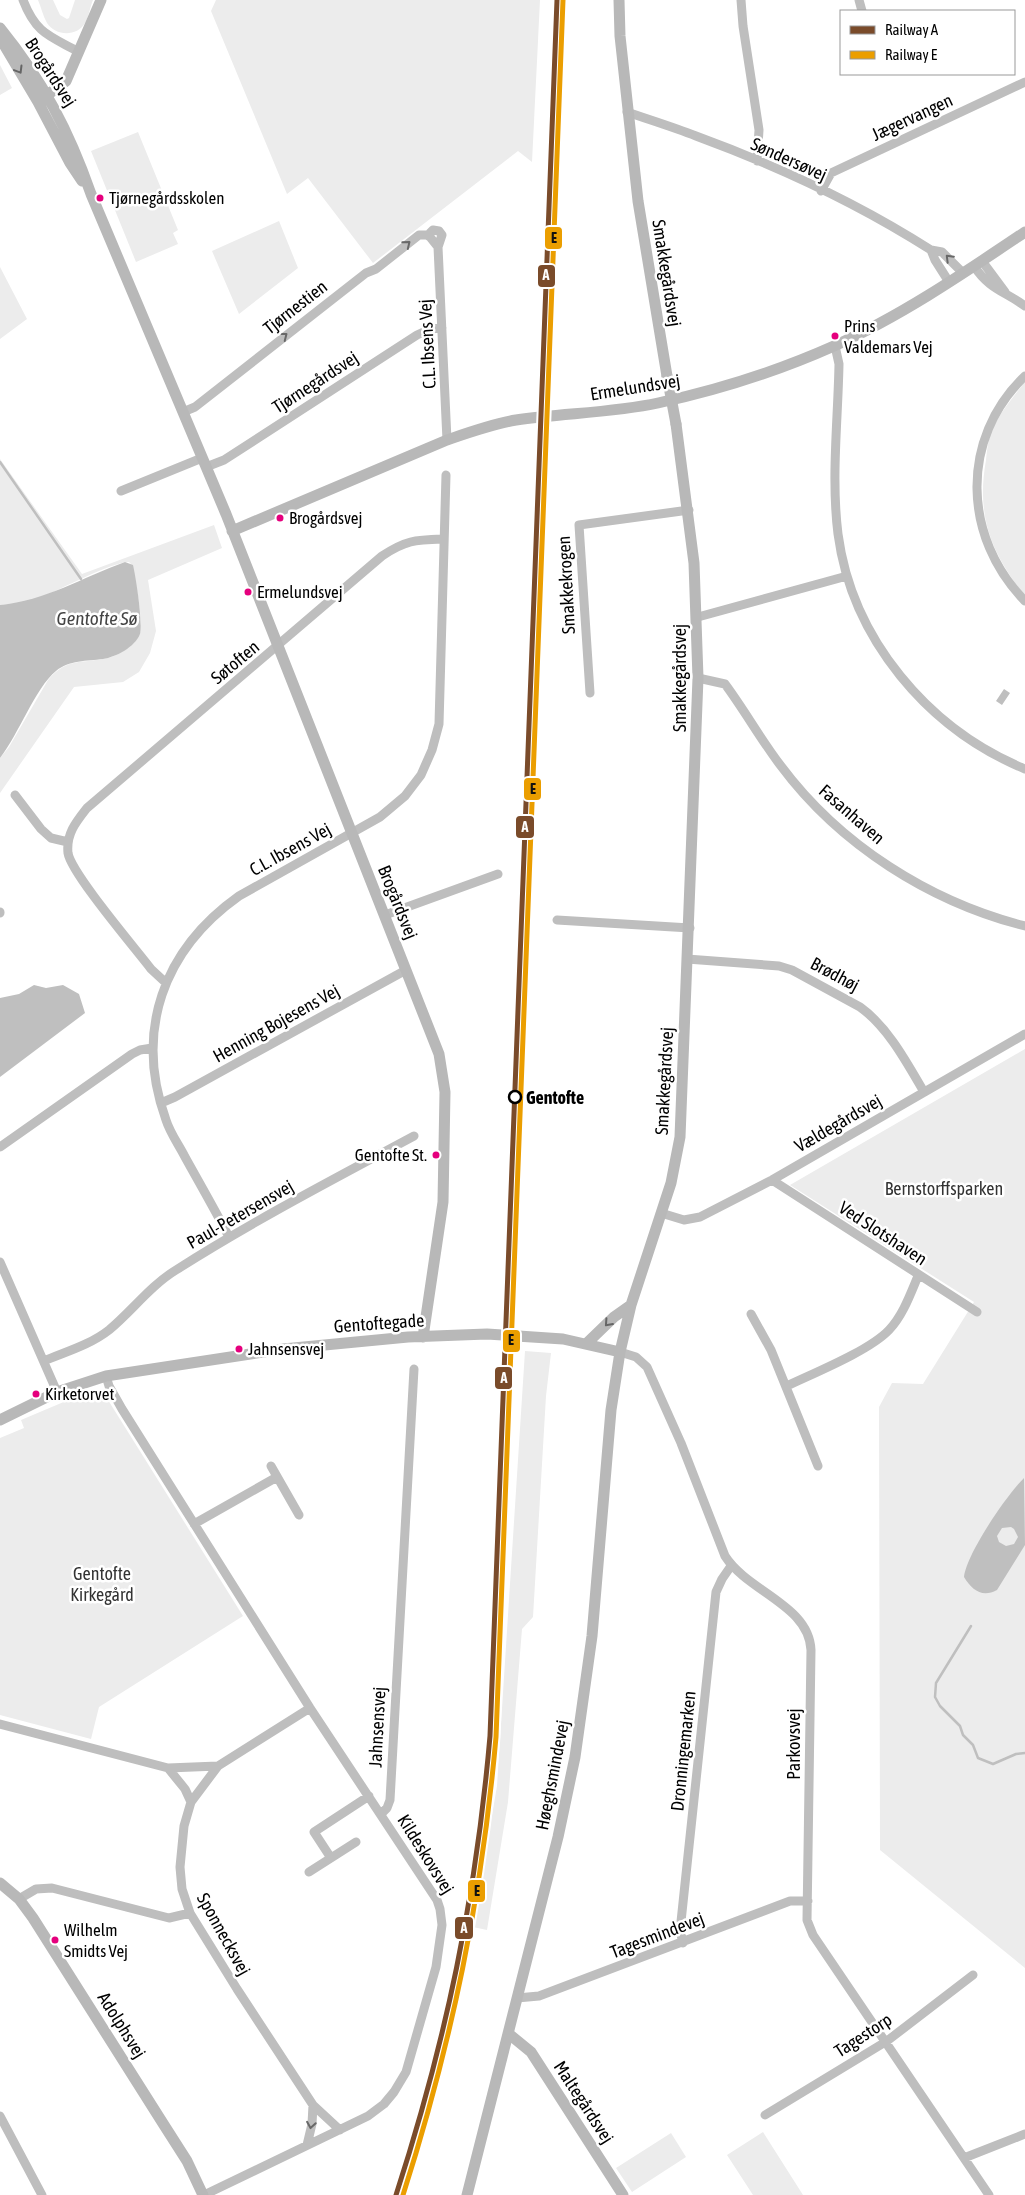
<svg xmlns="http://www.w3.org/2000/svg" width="1025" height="2195" font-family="'Asap Condensed',sans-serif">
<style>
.green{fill:#ececec}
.water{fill:#bfbfbf;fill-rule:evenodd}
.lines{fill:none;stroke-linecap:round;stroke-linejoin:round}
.stream{stroke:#bfbfbf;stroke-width:2.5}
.street{stroke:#bebebe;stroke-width:9}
.secondary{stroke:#b8b8b8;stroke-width:11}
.secondary-bridge{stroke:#b8b8b8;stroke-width:11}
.rail-1-casing{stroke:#fff;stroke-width:9}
.rail-2-casing{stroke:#fff;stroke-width:9}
.rail-1{stroke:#7a4b2a;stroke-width:5}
.rail-2{stroke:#eb9e00;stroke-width:5}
.oneway{stroke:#656565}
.oneway2{stroke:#686868}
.bus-dot{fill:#e5007d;stroke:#fff;stroke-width:2}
.stop-dot{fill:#fff;stroke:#000;stroke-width:2.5}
.labels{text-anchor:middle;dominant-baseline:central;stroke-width:5;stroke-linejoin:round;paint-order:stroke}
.bus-label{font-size:17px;fill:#000;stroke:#fff;text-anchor:start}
.street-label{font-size:18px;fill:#000;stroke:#fff}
.stop-label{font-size:18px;font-weight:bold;fill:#000;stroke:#fff;text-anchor:start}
.park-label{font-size:18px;fill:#333;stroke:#fff}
.water-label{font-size:19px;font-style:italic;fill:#444;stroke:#fff}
.line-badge{stroke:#fff;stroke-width:2}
.badge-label{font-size:14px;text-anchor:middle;font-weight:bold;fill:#fff}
.pale-badge-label{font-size:14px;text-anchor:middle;font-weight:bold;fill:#111}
</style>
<rect width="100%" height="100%" fill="#fff"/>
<!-- green -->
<path class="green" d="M38,0H53L60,15L67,19L69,18L75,0H93C90,7 89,16 85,23C77,37 55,36 47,23C43,16 41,7 38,0Z
M216,0H540L532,162L518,151L373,263L308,178L287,194L211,11Z
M0,65L12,88L0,95Z
M138,132L178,230L173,233L178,244L136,262L91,151Z
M279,221L298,268L239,314L212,251Z
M0,267L27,319L0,339Z
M1025,382V596C991,553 976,516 986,460C987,451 988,439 992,430C1000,413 1013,397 1025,382Z
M0,459L82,574L214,525L222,548L148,580L156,631L150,653L139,672L123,682L74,687L0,793V758L9,747L48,680C67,657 82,664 107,658C118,656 133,646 139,636C145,626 135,576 131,564L129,562C114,561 59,590 42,597C29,603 14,603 0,605Z
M1025,1049V1968L880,1850L879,1407L892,1383L923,1384L974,1302L790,1185Z
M525,1351L551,1353L546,1396L533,1617L522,1629L508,1802L487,1930L473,1927L497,1786Z
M92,1390L103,1392L243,1616L99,1707L91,1739L0,1715V1438L24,1428L21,1420Z
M763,2132L803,2195H753L727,2155Z
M671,2133L686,2157L632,2192L616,2168Z"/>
<!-- water -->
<path class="water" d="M125,562L133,565C136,578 143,622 140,634C135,647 116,657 103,659C87,661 69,660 56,671C35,688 19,734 0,758V605C45,601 83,577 125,562Z
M1004,689L1010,693L1002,705L996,701Z
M34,985L46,988L63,985L79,994L85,1013L0,1077V998L19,994Z
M1024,1478L1025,1545L997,1590C982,1598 972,1590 964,1577C967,1553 1006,1496 1024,1478ZM1011,1527L1014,1529L1018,1537L1014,1544L1006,1546L999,1542L997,1536L1002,1528Z"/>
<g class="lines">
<!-- stream -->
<path class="stream" d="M0,462L81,579
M971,1626L936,1683L935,1697L940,1706L960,1726L963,1735L973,1745L978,1758L993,1764L1016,1754L1025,1753"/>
<!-- street -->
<path class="street" d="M23,0C36,34 50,36 79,52
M741,0L743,26L759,130L757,161
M859,0L862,11
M627,112C650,120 673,127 696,136C775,165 859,204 931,250L942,252L963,273
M821,191L831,173L1025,82
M438,247L442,235L439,231L433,230L430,233V237L438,247L447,440
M931,250L935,260L949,282
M982,261L1005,292
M974,266C989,289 1004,291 1025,306
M835,346L839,364C838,420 831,478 838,534C852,639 928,729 1025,769
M1025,376C959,439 963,538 1025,601
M183,412L195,407L366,273L376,269L419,235H427L430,237
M206,467L224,460L417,335L430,329L442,328
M121,491L202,458
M698,617L847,576
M698,678L725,684C745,711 761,740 781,766C840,845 930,902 1025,926
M590,693L579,525L689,510
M15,795L41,829L51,838L68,842
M0,913V912
M385,915L498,874
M557,920L690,928
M687,959L779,966L792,970L860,1007C888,1027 907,1063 924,1092
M165,982L151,969C135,948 71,873 68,853C66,834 76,822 87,808L382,556C406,540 415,540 444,539
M161,1103L175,1097L406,970
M0,1147L132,1054L140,1050L152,1048
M772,1180L977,1312
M661,1213L684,1220L700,1217L772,1180L1025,1034
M229,1237C215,1210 200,1184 185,1157C179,1145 170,1133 166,1120C134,1031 163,950 239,896L380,817L405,796L421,775L432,750L439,724L446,475
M0,1262L57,1392
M751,1314L771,1350L818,1466
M620,1352L636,1357L647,1367L681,1443L725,1556C748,1592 809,1605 811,1650L807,1920L813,1935L989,2195
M44,1361C65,1352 90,1345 109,1330C132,1311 150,1286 176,1270C253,1221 334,1179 414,1136
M106,1376L109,1386L122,1409L310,1708L437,1900L440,1909L442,1925L436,1967L406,2072L394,2092L384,2104L368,2116L204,2195
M787,1386C814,1373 869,1351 889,1330C903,1315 910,1295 918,1276
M271,1466L299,1515
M194,1524L277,1477
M0,1724L168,1768L185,1789L191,1802
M218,1766L191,1802L184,1826L180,1867L182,1889L190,1913L237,1989L313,2105L340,2130
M168,1768L218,1766L310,1708
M381,1814L387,1808L390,1800L414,1369
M331,1858L314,1832L369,1796
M309,1872L356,1842
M19,1899L36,1889L52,1888L169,1918L190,1913
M683,1943L680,1931L716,1592L722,1579L731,1566
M517,1998L539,1996L790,1901H808
M765,2115L887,2041L973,1975
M0,2116L42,2195
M307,2145L312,2124L313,2105
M964,2158L1025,2134"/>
<!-- secondary -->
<path class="secondary" d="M619,0L620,36L638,201L667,376
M0,28C43,81 69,131 91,194L226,514L439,1054L445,1092L443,1202L423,1337
M0,38L38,102L70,163L82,181
M42,99L66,81L101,0
M232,531L447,440C470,432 492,424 516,420C563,413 612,413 658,403C718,390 778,371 834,346C901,316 964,273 1025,232
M586,1344L614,1317L631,1305
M0,1420L57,1392L106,1376L283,1349L408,1337L487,1334L563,1339L620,1352
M0,1883L19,1899L33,1918L164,2125L187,2161L203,2195
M509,2034L531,2052L623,2195
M467,2195L558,1837L575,1757L592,1636L611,1410L620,1352L631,1305L671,1183L680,1137L698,678L694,563L676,424"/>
<!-- secondary-bridge -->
<path class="secondary-bridge" d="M667,376L676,424"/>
<!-- rail-1 casing -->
<g class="rail-1-casing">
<path id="rail-1" d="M396,2195C446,2041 476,1897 490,1736L557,0"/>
</g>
<!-- rail-2 casing -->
<g class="rail-2-casing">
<path id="rail-2" d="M403,2195C452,2042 482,1896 496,1737L563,0"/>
</g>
<!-- rail-1 -->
<use href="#rail-1" class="rail-1"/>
<!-- rail-2 -->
<use href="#rail-2" class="rail-2"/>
</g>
<!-- one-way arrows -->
<defs><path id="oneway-chevron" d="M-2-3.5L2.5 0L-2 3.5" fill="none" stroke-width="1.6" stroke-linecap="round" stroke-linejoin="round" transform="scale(1.25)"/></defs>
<g class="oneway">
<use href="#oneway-chevron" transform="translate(19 70) rotate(59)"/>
<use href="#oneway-chevron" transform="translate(608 1323) rotate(132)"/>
</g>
<g class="oneway2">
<use href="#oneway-chevron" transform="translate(407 244) rotate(-39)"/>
<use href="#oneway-chevron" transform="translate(949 258) rotate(-135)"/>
<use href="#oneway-chevron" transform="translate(284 336) rotate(-38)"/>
<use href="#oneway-chevron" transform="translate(311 2125) rotate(99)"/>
</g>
<!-- markers -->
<g class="bus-dot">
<circle cx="100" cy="198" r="4.5"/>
<circle cx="835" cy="336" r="4.5"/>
<circle cx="280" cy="518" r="4.5"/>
<circle cx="248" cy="592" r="4.5"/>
<circle cx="436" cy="1155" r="4.5"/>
<circle cx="239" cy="1349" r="4.5"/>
<circle cx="36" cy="1394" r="4.5"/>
<circle cx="55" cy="1940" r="4.5"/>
</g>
<circle class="stop-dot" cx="515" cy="1097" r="6"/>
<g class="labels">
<!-- bus labels -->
<g class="bus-label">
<text x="109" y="198">Tjørnegårdsskolen</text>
<text x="844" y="326">Prins<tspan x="844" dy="21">Valdemars Vej</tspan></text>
<text x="289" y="518">Brogårdsvej</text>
<text x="257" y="592">Ermelundsvej</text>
<text x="427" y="1155" text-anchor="end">Gentofte St.</text>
<text x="248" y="1349">Jahnsensvej</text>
<text x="45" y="1394">Kirketorvet</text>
<text x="64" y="1930">Wilhelm<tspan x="64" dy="21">Smidts Vej</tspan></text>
</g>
<!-- street labels -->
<g class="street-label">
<text transform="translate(51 72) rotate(57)">Brogårdsvej</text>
<text transform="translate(912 117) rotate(-25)">Jægervangen</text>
<text transform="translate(789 159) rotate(24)">Søndersøvej</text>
<text transform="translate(667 273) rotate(81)">Smakkegårdsvej</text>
<text transform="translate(295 307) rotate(-38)">Tjørnestien</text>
<text transform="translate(427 344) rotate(-93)">C.L. Ibsens Vej</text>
<text transform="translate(315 382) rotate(-33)">Tjørnegårdsvej</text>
<text transform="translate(635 387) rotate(-9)">Ermelundsvej</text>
<text transform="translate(566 585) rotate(-93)">Smakkekrogen</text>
<text transform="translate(235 662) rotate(-40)">Søtoften</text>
<text transform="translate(679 678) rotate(-90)">Smakkegårdsvej</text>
<text transform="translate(852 814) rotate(41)">Fasanhaven</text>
<text transform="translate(290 849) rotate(-29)">C.L. Ibsens Vej</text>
<text transform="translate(398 902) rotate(68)">Brogårdsvej</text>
<text transform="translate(835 974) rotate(28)">Brødhøj</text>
<text transform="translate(276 1023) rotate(-29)">Henning Bojesens Vej</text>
<text transform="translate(664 1081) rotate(-87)">Smakkegårdsvej</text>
<text transform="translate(838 1123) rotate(-30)">Vældegårdsvej</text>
<text transform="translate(240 1214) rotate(-30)">Paul-Petersensvej</text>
<text transform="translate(883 1233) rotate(33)">Ved Slotshaven</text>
<text transform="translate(379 1323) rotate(-4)">Gentoftegade</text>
<text transform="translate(377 1727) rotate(-87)">Jahnsensvej</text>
<text transform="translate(793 1744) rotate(-90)">Parkovsvej</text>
<text transform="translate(683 1751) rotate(-84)">Dronningemarken</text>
<text transform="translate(552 1775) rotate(-79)">Høeghsmindevej</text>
<text transform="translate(426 1854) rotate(58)">Kildeskovsvej</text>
<text transform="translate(224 1934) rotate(61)">Sponnecksvej</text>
<text transform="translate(657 1935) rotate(-21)">Tagesmindevej</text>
<text transform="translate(122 2025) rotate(58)">Adolphsvej</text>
<text transform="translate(863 2035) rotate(-33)">Tagestorp</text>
<text transform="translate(584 2102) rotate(57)">Maltegårdsvej</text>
</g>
<!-- stop labels -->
<g class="stop-label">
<text x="526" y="1097">Gentofte</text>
</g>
<!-- park labels -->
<g class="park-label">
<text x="944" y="1188">Bernstorffsparken</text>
<text x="102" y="1573">Gentofte<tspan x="102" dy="21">Kirkegård</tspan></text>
</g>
<!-- water labels -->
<g class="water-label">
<text x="97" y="618">Gentofte Sø</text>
</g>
</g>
<g class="line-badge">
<rect x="544" y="226" width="19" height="24" rx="5" fill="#eb9e00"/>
<rect x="537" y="264" width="19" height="24" rx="5" fill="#7a4b2a"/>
<rect x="523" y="777" width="19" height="24" rx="5" fill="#eb9e00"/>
<rect x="515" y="815" width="20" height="24" rx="5" fill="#7a4b2a"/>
<rect x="502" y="1329" width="19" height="24" rx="5" fill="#eb9e00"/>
<rect x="494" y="1366" width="19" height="24" rx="5" fill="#7a4b2a"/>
<rect x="467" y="1879" width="19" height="24" rx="5" fill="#eb9e00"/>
<rect x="454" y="1916" width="20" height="24" rx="5" fill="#7a4b2a"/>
</g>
<g class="badge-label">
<text x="546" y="280">A</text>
<text x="525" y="832">A</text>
<text x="504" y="1383">A</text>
<text x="464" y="1933">A</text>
</g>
<g class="pale-badge-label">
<text x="554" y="243">E</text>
<text x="533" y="794">E</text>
<text x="511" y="1345">E</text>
<text x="477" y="1896">E</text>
</g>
<!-- legend -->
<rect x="840" y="10" width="175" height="65" fill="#ffffff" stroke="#999999"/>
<rect x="850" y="26" width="25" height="8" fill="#7a4b2a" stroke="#999999"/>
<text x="885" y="35" font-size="15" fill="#000000">Railway A</text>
<rect x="850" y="51" width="25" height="8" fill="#eb9e00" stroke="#999999"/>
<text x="885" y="60" font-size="15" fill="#000000">Railway E</text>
</svg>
